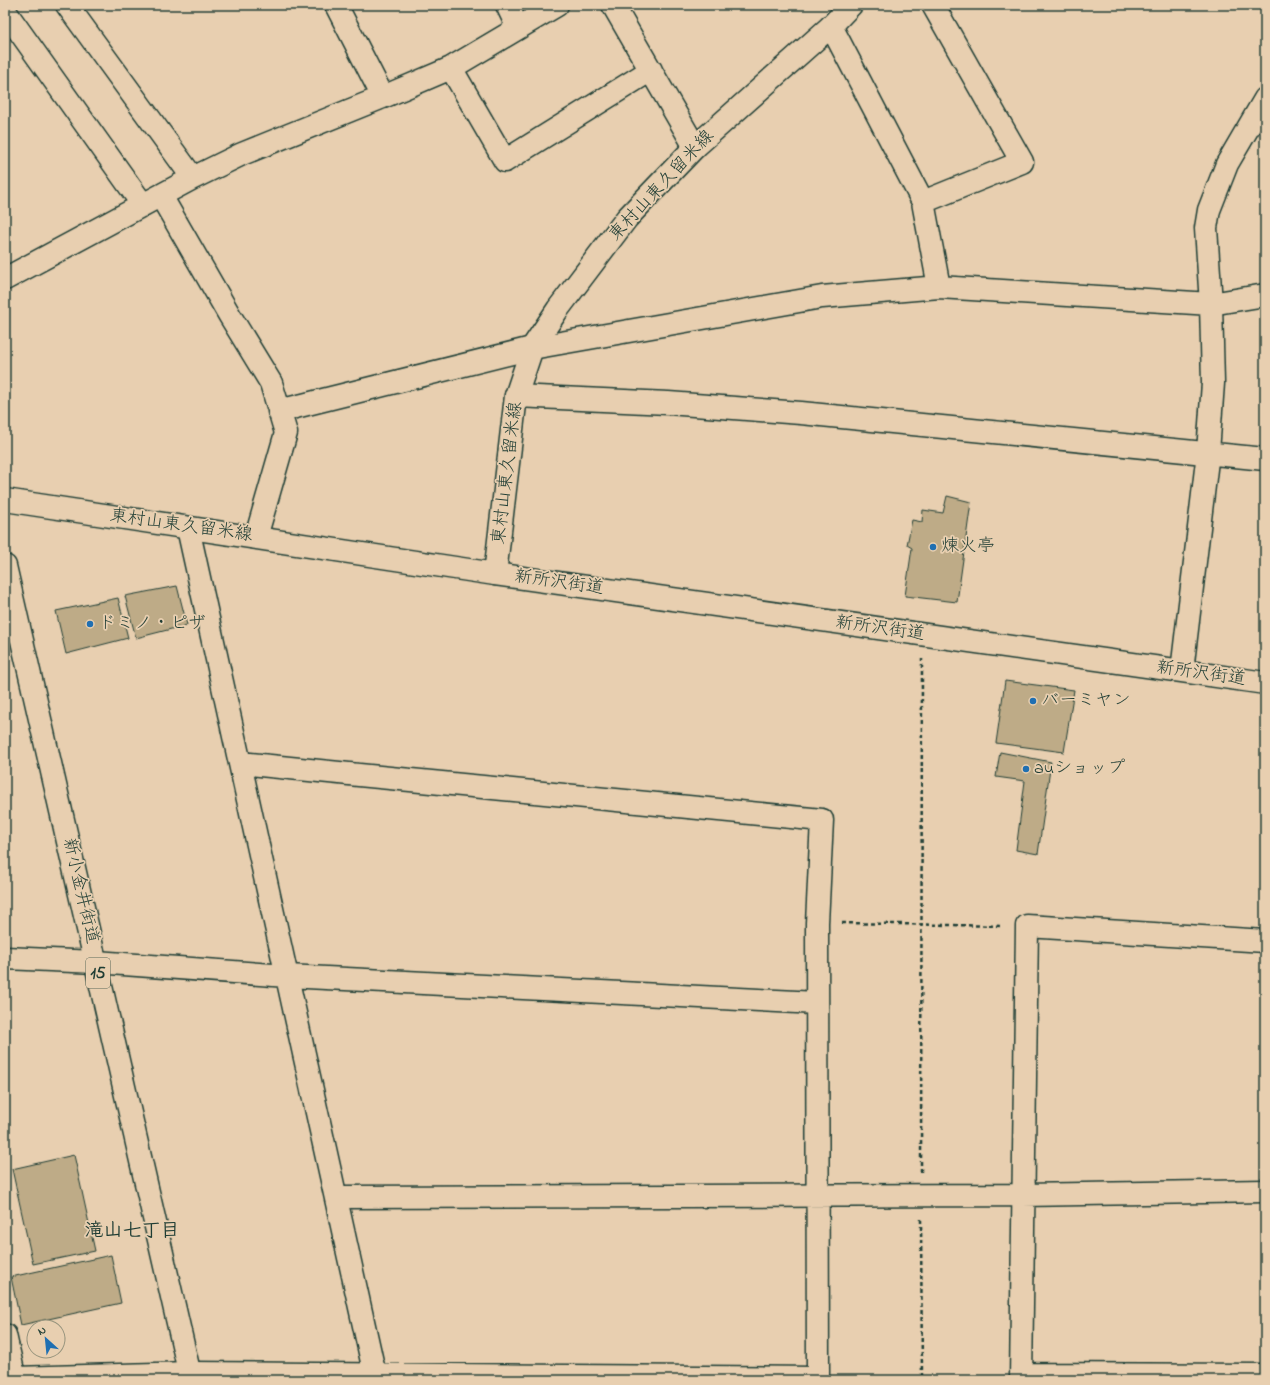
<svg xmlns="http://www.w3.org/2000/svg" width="1270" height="1385" font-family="'Indie Flower','Klee One',sans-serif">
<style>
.building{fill:#beab87;stroke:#1f3d34}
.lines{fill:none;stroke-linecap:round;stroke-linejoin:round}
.minor-casing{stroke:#1f3d34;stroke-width:25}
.major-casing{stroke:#1f3d34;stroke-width:25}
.path{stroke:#1f3d34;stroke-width:2.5;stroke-dasharray:4 3;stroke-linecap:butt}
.minor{stroke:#e8cfb0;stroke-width:22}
.major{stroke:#e8cfb0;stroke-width:22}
.poi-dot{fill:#1f6fb2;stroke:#e8cfb0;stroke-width:1.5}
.labels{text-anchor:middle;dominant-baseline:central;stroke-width:3.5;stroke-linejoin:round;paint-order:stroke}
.shield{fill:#e8cfb0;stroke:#5b6959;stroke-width:1}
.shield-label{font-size:17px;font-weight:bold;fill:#1f3d34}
.street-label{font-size:18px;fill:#1f3d34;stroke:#e8cfb0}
.poi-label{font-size:18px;fill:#1f3d34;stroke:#e8cfb0;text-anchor:start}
.neighbourhood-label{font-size:19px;font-weight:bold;fill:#1f3d34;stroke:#e8cfb0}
</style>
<rect width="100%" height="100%" fill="#e8cfb0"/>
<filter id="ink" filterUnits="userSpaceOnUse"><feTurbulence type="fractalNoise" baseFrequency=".025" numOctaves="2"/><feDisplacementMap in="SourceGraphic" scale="8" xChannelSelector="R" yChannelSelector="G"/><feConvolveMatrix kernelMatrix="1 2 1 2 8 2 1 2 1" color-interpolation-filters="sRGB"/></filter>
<g filter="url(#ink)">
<!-- building -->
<path class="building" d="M947,496L971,502L957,602L905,596L912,548L907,545L912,520L922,522L923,510L943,513Z
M177,586L187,625L136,638L125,596Z
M118,598L128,638L66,654L56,611Z
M1005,681L1074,690L1064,752L996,743Z
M1000,752L1051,762L1038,854L1016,850L1025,781L996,777Z
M74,1155L95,1251L33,1264L12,1169Z
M111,1255L121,1303L21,1325L11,1277Z"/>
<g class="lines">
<!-- minor casing -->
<g class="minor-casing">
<path id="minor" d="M67,5L193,178
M336,5L383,97
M507,5L518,28
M613,5L695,147
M5,11L143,205
M831,26L923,202L939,287L1211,304L1265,295
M451,68L505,161L651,70
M161,196L230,316L271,383L286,433L256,537
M923,202L1022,162L933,5
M5,279L193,178L242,154L383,97L451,68L557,5
M516,396L668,403L801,413L1265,459
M279,411L532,348L822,297L939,287
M188,528L376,1380
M495,574L1182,671L1265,683
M1182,671L1208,452L1213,383L1211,304L1206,228L1209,210L1227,164L1265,99
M240,763L359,775L822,820L817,923L818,1380
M5,958L96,962L287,976L817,1003
M336,1197L1023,1195L1265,1191
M5,1335L15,1380
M1021,1374L1265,1375
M15,1378L190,1373L818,1378
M1021,1380L1027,926L1265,941"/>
</g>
<!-- major casing -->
<g class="major-casing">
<path id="major" d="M5,500L495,574L516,396L532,348L558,309L627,218L695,147L831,26L851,5
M5,566L191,1380"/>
</g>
<!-- path -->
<path class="path" d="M842,923L1003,926
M921,1172L922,659
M921,1219L922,1380"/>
<!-- minor -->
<use href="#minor" class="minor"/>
<!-- major -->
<use href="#major" class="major"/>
</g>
</g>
<!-- markers -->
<g class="poi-dot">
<circle cx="933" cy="547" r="4"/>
<circle cx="90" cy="624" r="4"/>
<circle cx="1033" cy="701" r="4"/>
<circle cx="1026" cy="769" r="4"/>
</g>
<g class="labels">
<!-- shield labels -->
<rect class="shield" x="86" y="958" width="24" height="30" rx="3"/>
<g class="shield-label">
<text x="98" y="973">15</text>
</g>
<!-- street labels -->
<g class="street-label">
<text transform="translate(662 186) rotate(-47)">東村山東久留米線</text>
<text transform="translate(508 473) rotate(-83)">東村山東久留米線</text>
<text transform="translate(181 526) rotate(8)">東村山東久留米線</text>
<text transform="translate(559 583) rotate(8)">新所沢街道</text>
<text transform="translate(880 629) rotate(8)">新所沢街道</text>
<text transform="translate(1201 674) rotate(8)">新所沢街道</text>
<text transform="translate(80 891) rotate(77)">新小金井街道</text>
</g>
<!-- poi labels -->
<g class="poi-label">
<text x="941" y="547">煉火亭</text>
<text x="98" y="624">ドミノ・ピザ</text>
<text x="1041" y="701">バーミヤン</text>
<text x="1034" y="769">auショップ</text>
</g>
<!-- neighbourhood labels -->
<g class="neighbourhood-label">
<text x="132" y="1231">滝山七丁目</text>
</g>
</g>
<!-- margin -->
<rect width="1270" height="1385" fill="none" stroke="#e8cfb0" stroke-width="20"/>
<rect x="10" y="10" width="1250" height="1365" fill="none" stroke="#1f3d34" stroke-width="1.5" filter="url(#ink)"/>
<!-- north arrow -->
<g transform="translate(46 1339) rotate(333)"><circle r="19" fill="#e8cfb0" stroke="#98957e"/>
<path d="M0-3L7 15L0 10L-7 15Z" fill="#1f6fb2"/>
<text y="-6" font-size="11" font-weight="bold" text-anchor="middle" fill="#1f3d34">N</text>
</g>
</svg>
